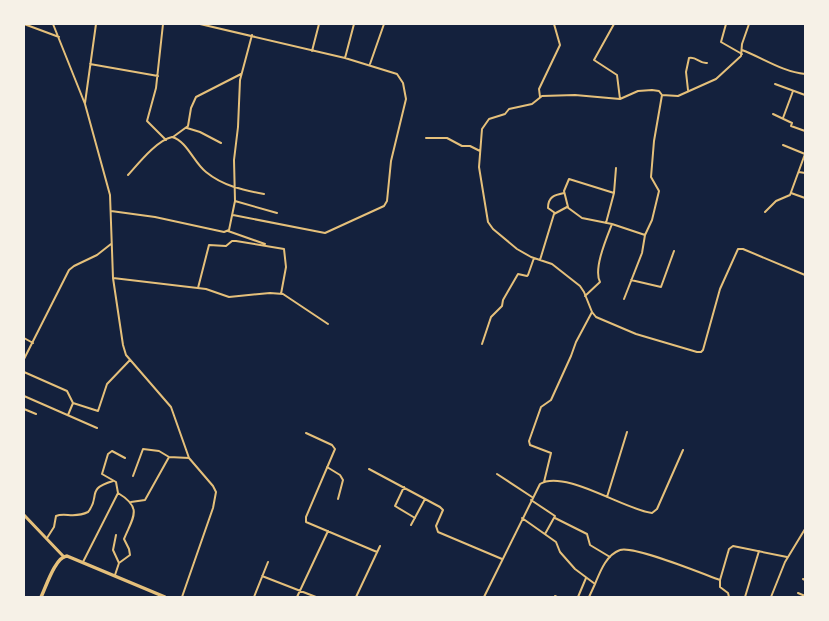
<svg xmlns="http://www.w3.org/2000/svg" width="829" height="621" font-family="Merriweather,serif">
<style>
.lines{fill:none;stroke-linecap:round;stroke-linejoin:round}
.minor{stroke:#e5c07b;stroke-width:2}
.primary{stroke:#e5c07b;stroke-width:3}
.trunk{stroke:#e5c07b;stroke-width:3.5}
</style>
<rect width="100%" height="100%" fill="#14213d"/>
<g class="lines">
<!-- minor -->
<path class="minor" d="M24,24L59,37
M53,24L85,104L110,195L113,278L123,345L126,355L171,407L189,458L213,486L216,492L213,508L182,597
M163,24L156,88L147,121L166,140
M200,24L345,58L397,74L403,83L406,99L391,161L387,201L384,206L325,233L233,215
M614,24L594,60L617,75L620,99
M726,24L721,42L742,54
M749,24L742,44L741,56L716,79L678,96L662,95L659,91L652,90L638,91L620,99L575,95L542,96L532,104L509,109L505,114L489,119L482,129L479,167L488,222L493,229L517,249L531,257L552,264L580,286L584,292L592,312L596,317L636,334L697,352H701L703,350L720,289L738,249H743L805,275
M742,50C763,58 783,72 805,74
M312,51L319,24
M345,58L354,24
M90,64L158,76
M370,64L384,24
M775,84L805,95
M688,90L686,72L689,58C696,56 700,64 707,63
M540,97L539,89L560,45L554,24
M85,103L96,24
M773,114L792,123L791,126L805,131
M783,118L793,91
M187,128L200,132L221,143
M173,137L188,126L191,108L196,97L241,74
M426,138H447L462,146H470L480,151
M783,145L805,154
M799,172L805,173
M128,175C138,164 157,140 172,137C187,141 194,163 206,172C223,186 243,190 264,194
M791,193L805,198
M235,201L277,213
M568,207L564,191L569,179L614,193
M111,211L155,217L224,232L229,230L235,201L234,160L238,127L240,80L252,35
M765,212L776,201L790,195L805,154
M555,213L548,208C548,197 554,195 564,193
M606,223L614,193L616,168
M228,231L265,244
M540,260L554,214L567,207L582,218L612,224L645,235
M113,278L206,289L229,297L270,293L283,294L328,324
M631,280L661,287L674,251
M198,288L209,245L226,246L232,241H236L284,249L286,267L281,294
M585,296L600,282C593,269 607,237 612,224
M624,299L642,253L645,235L652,220L659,191L651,177L654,141L662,95
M24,338L33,343
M482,344L491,317L502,306L503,300L518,274L527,276L528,275L534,258
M24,359L69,270L74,266L97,255L111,244
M24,372L67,391L73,403L68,415
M24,396L97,428
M73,403L98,411L107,384L130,360
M24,409L36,414
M306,433L332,445L335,449L306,517V522L377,552
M327,467L340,475L343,480L338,499
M369,469L440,507L443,510L436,526L438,532L502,559
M497,474L532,497
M133,476L143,449L159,451L169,457
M544,482L551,453L530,445L529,441L541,407L551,400L571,356L576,342L592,312
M404,487L395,506L415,518
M607,497L627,432
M531,500L555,516L545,534
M131,502L145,500L169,457L189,458
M522,518L556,542L560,552L575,569L595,584L589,597
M555,518L587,534L590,545L610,557
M411,525L425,499
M116,535L113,550L119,563
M47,538L54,527L56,516C65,512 74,519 88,512C101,497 85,489 113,481
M83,562L118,493L116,482L102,474L108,454L112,451L125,458
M115,575L119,563L130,555L129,549L124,539C133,517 143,508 118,493
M262,576L316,597
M803,579L805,580
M720,580L729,549L733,546L787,557
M595,584C600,572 606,555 620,550C633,545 703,574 720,580V587L728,593L729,597
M798,593L805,596
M555,596L557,597
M254,597L268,562
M297,597L328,531
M356,597L380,546
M484,597L540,484C564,469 625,510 652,513L657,509L683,450
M578,597L586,578
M745,597L759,551
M771,597L785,562L805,529"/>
<!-- primary -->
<path class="primary" d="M24,515L64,557"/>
<!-- trunk -->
<path class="trunk" d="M41,597C46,587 55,557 67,556L165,597"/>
</g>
<!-- border -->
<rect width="829" height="621" fill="none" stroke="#f6f1e7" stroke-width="50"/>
</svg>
